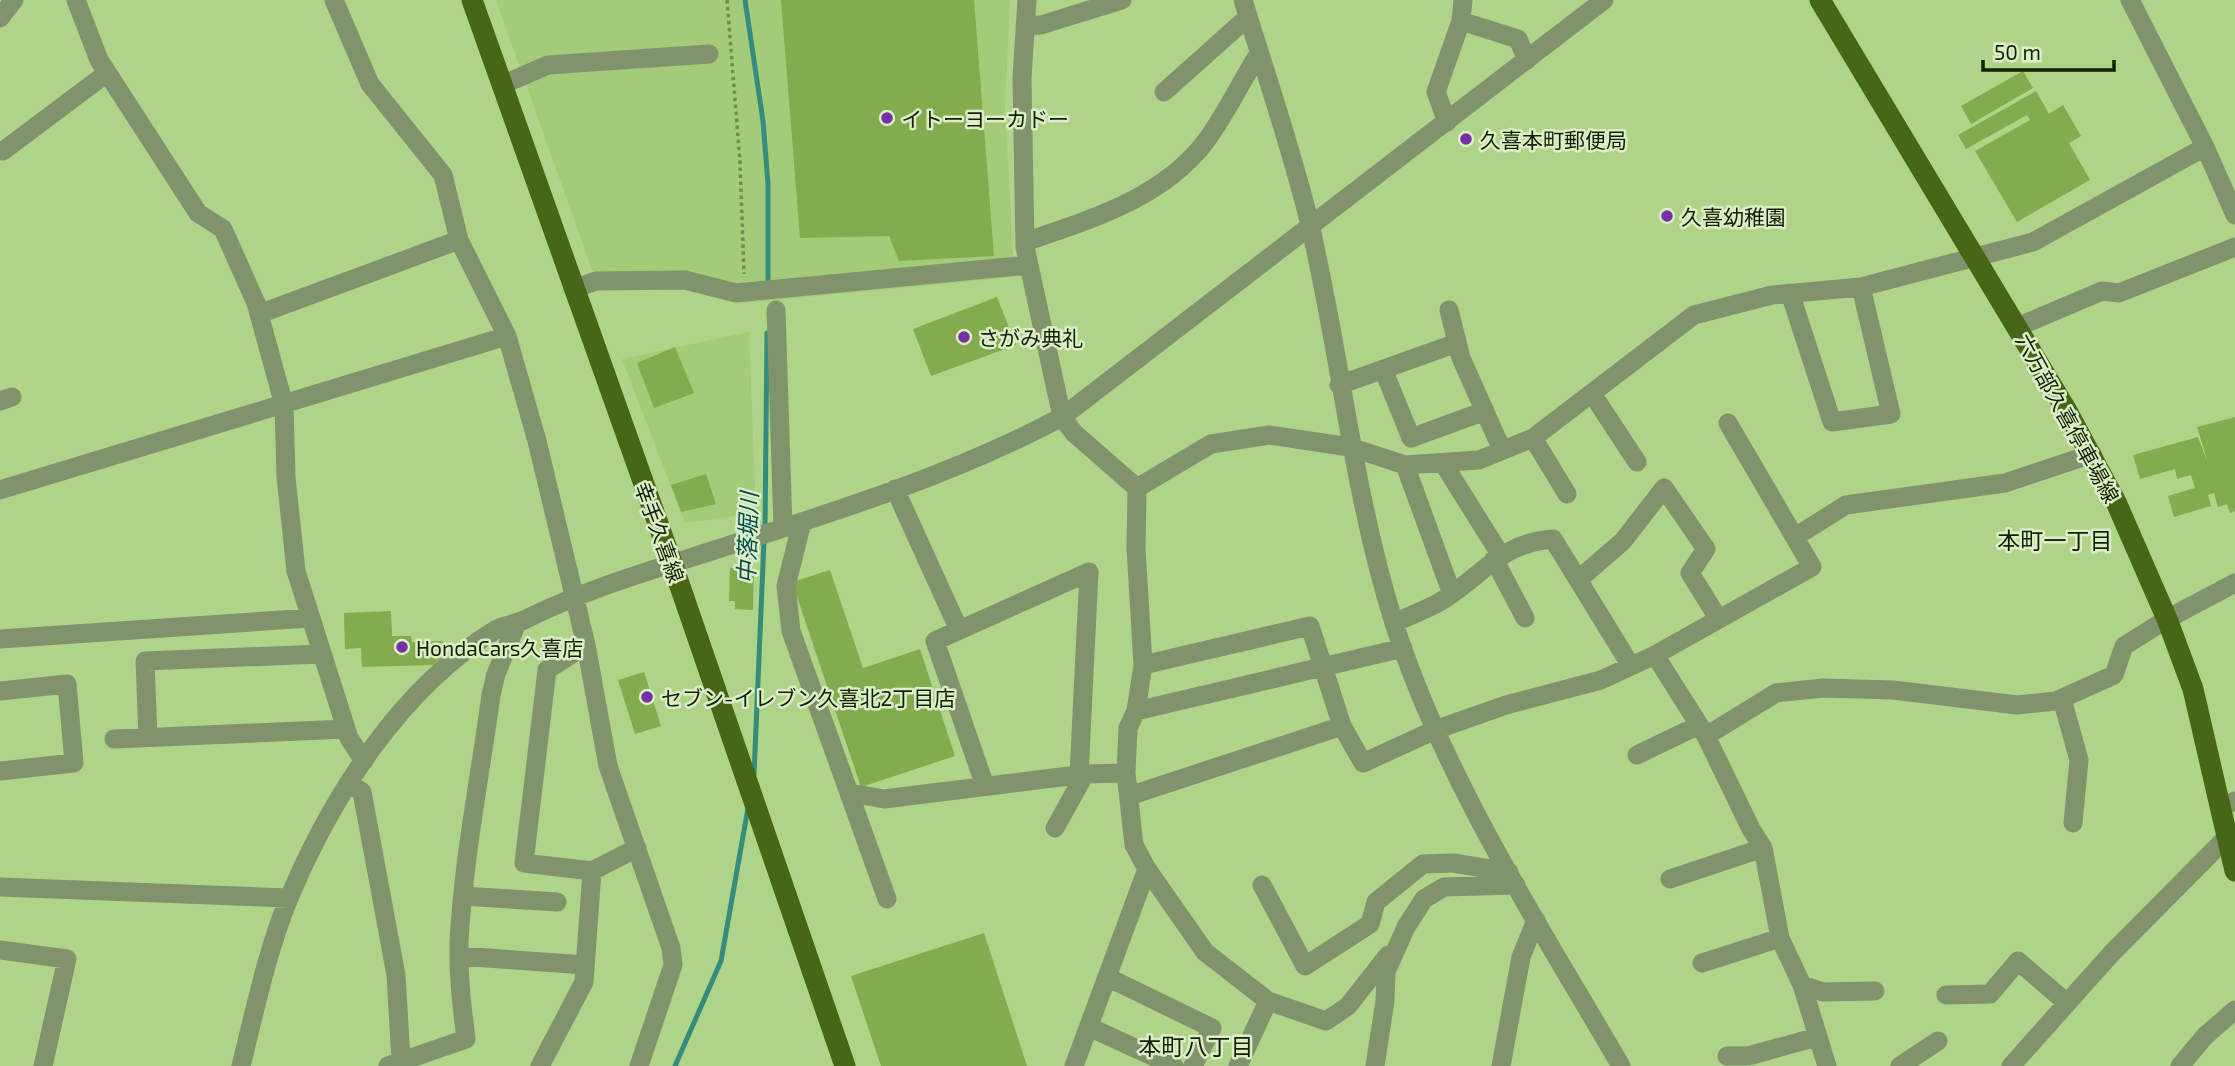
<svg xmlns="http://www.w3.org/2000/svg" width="2235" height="1066" font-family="'Exo 2','Noto Sans JP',sans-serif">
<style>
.built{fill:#a3cb78}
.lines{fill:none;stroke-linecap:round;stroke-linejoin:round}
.stream{stroke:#348c7e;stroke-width:5}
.building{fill:#82ac4e}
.path{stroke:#718c52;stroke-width:3.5;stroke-dasharray:3.5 3.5;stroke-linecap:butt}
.minor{stroke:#80936d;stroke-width:19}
.major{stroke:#476717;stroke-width:21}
.poi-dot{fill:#772fa3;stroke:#dbeec8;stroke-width:2.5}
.labels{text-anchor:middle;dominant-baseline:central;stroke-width:5;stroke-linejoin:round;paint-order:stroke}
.poi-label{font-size:21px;fill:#132002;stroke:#dbeec8;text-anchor:start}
.street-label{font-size:21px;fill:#132002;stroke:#dbeec8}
.water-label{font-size:23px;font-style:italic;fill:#044e4b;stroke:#dbeec8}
.neighbourhood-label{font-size:23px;fill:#132002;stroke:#dbeec8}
</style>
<rect width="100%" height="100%" fill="#afd487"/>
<!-- built -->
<path class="built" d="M496,0H1010L1005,106L1014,277L743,303L611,271L596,281Z
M749,332L756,513L685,523L622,359Z"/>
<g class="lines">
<!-- stream -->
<path class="stream" d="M745,0L763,121L768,184V285
M765,530L767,333
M754,775L764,540
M675,1066L721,961L748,808"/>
</g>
<!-- building -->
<path class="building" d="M781,0H974L994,256L899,261L889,236L800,238Z
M2023,71L2033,88L1971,124L1961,106Z
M2036,91L2049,114L2063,105L2081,136L2069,143L2090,180L2017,222L1975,151L2030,120L2027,115L1966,149L1958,135Z
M997,297L1016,345L931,376L913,329Z
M675,347L694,393L654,408L637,363Z
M2235,417V511L2230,513L2227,504L2218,507L2214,493L2208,495L2211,506L2174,517L2168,496L2195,488L2191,475L2177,479L2175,469L2140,479L2133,455L2198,437L2208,463L2197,427Z
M706,474L716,504L681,512L671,485Z
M730,568L754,569L753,610L735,609V601H729Z
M830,570L863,668L920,649L955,756L861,787L792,582Z
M391,611L392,636H411L412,642L443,641L444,655L433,665L362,667L361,648L345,649L344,613Z
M644,672L661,726L635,734L618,680Z
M984,933L1027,1066H881L851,976Z"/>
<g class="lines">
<!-- path -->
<path class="path" d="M727,0L740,162L744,274"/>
<!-- minor -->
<path class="minor" d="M76,0L99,60L198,213L223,229L256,303L284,405L286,477L296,571L349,738L364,761
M334,0L370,84L443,175L459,240L507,336L537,441L586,645L608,766L671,948L673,965L639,1066
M1027,0L1022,78L1025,247L1062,417L1074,433L1137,488L1136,548L1143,665L1136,711L1128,728L1126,773L1134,845L1147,869L1205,952L1268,1001L1238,1066
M1243,0C1266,75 1292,150 1310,225C1341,357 1353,493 1394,623C1444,779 1539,925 1621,1066
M2130,0L2205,147L2235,215
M0,18L14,0
M1461,21L1518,39L1527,60
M1025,26L1041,25L1122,0
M502,85L548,65L709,54
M1164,92L1248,17
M1447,122L1436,92L1461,21L1463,0
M3,151L107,73
M1025,242C1091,219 1162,199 1206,141C1226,114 1241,82 1259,53
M573,289L596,281L685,280L736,293L1029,265
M1790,293L1832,422L1891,414L1861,287
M776,310L783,528
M1449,310L1461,358L1502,450
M259,314L459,240
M2017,327L2102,291L2119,293L2235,247
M1383,369L1411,438L1485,411
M1339,385L1457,343
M1593,395L1637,462
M0,401L12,397
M1533,438L1567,494
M1443,463L1500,554
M1405,465L1452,594
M1137,488L1211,444L1269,435L1350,447L1405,465L1479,460L1533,438L1694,315L1772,295L1861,287L2033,242L2205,147
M895,489L959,630
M0,490L507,336
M802,522L786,586L791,631L887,899
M1795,537L1846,505L2005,483L2092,454
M1494,559L1525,618
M1578,580L1623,541L1664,488L1706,549L1690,573L1718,618
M1394,623C1412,614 1433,608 1449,596C1486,571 1503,543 1553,539L1631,666
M0,639L310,618
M586,645L547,670L524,863L592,871L637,848
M1655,655L1706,736L1751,829L1763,848L1780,938L1802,985L1827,1066
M1143,665L1310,626L1342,726L1363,763L1435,730L1506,705L1601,680L1655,655L1812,567L1728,423
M0,691L67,684L74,763L0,771
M2062,699L2079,760L2073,823
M1136,711L1403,648
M1706,736L1776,693L1823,688L1893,690L2017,705L2056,701L2114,675L2124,646L2167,619L2235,583
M148,737L145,661L322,654
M114,739L346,729
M1637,755L1699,725
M350,784L362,792L396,975L401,1060
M985,786L935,641L1089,572L1079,775
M850,793L884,799L1085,774L1126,773
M1129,796L1342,726
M2222,806L2235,801
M1055,828L1085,774
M1670,879L1763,848
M1262,885L1305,966L1370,924L1376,902L1423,864L1453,863L1509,872
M0,887L289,898
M463,896L557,902
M0,950L67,959L43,1066
M459,956L585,965
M1702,963L1780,938
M1107,977L1212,1028L1193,1066
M1802,985L1823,992L1875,991
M1946,995L1990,994L2018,961L2067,1003
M1268,1001L1326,1021L1348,1006L1388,955
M1089,1027L1174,1066
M1727,1056H1748L1817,1037
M241,1066C255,1010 267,951 289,898C332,796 401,687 497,629C505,625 515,624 524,620C578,593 635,575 693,557C818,517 945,479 1062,417L1604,0
M388,1066L466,1039C462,1007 458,976 459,943C463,861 480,777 491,695L496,674L517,623
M540,1066L584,982L592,871
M1074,1066L1147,869
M1375,1066L1385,1001L1386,972L1406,927L1424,899L1444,887L1516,885
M1501,1066L1521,957L1536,920
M1900,1066L1938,1041
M2011,1066L2111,954L2228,836
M2180,1066L2205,1036L2235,1010"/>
<!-- major -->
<path class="major" d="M472,0L672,563L845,1066
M1820,0L2067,411L2116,502L2167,619L2193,689L2235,871"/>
</g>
<!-- markers -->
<g class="poi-dot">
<circle cx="887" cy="118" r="7"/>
<circle cx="1466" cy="139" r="7"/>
<circle cx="1667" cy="216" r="7"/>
<circle cx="964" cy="337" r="7"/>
<circle cx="402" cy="647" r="7"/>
<circle cx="647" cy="697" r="7"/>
</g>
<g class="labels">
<!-- poi labels -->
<g class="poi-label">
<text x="901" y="118">イトーヨーカドー</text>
<text x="1480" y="139">久喜本町郵便局</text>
<text x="1681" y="216">久喜幼稚園</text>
<text x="978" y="337">さがみ典礼</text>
<text x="416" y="647">HondaCars久喜店</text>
<text x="661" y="697">セブン-イレブン久喜北2丁目店</text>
</g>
<!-- street labels -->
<g class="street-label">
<text transform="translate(2068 418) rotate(61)">六万部久喜停車場線</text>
<text transform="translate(660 532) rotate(70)">幸手久喜線</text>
</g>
<!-- water labels -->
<g class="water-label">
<text transform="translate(747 538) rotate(-88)">中落堀川</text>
</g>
<!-- neighbourhood labels -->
<g class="neighbourhood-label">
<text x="2055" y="540">本町一丁目</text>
<text x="1196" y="1046">本町八丁目</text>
</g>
</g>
<!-- scale -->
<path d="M1983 60v10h131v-10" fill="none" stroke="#132002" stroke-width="3.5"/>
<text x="1994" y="60" font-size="21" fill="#132002" stroke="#dbeec8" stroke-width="5" paint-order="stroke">50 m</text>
</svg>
